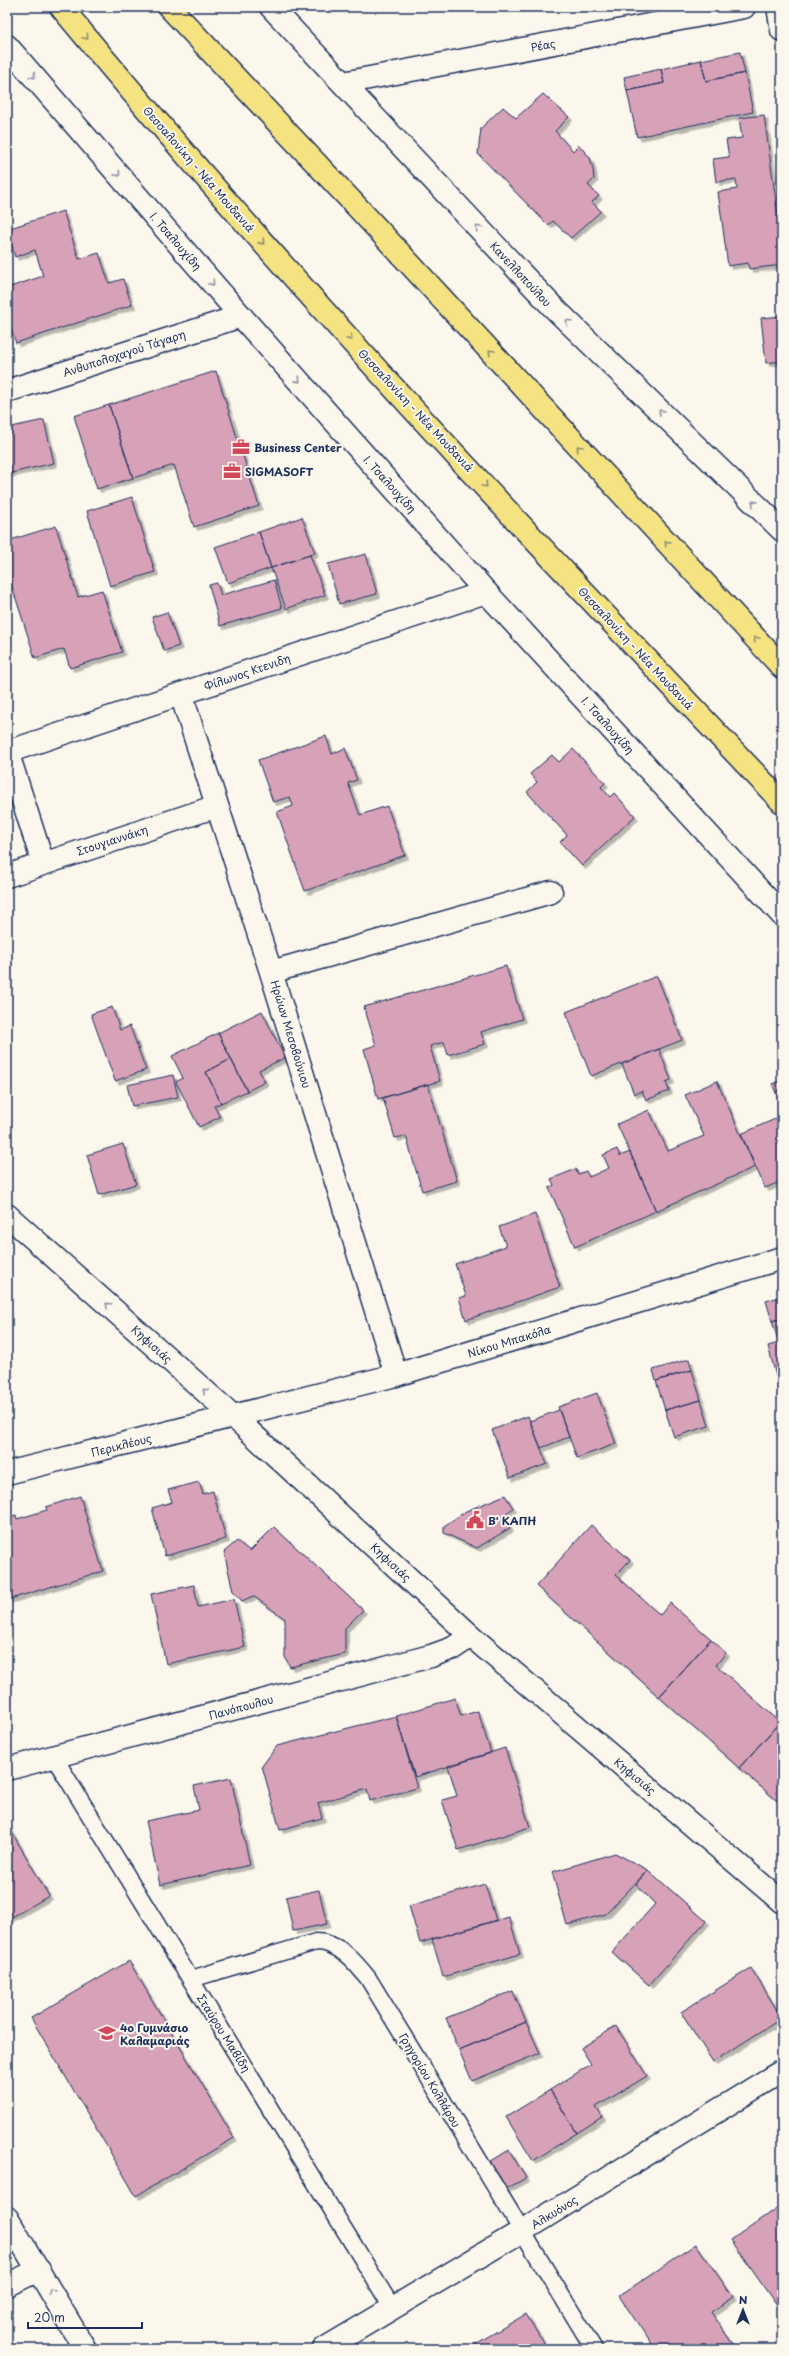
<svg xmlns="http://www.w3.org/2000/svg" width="789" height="2356" font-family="'Playpen Sans',sans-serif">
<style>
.building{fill:#d7a1b7;stroke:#1b2f5e;filter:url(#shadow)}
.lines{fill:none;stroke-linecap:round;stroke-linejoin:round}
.lane-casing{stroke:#1b2f5e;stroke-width:19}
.street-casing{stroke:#1b2f5e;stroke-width:25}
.secondary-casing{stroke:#1b2f5e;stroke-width:25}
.highway-casing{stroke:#1b2f5e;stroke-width:25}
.lane{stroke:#fbf7ec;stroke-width:16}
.street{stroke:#fbf7ec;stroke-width:22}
.secondary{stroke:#fbf7ec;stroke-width:22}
.highway{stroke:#f5e382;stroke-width:22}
.oneway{stroke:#888970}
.oneway2{stroke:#8b93a5}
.labels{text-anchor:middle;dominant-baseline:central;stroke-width:4;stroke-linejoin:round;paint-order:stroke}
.street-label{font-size:11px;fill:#1b2f5e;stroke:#fbf7ec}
.poi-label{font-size:11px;font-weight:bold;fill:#1b2f5e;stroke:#fbf7ec;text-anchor:start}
</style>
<defs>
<filter id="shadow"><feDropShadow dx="3.5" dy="3.5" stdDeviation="0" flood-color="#0004"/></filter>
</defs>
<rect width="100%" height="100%" fill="#fbf7ec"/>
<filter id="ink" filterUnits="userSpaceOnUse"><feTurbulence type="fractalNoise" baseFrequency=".025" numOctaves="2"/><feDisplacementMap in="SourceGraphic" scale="8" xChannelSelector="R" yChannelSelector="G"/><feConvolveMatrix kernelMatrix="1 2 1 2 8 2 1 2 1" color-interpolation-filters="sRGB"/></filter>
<g filter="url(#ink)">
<!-- building -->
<path class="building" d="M740,52L745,73L706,81L701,60Z
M701,60L706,81L745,73L753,112L637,137L627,91L664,83L661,69Z
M661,69L664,83L627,91L624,77Z
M543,94L569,117L555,131L573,151L579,145L590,158L593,169L594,179L588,185L599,196L592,202L601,211L571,238L553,221L548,225L478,154L481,128L503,107L516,118Z
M764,115L782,244V265L749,269L748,263L728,266L718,192L737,189L736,179L716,182L713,159L729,157L726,140L742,138L739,118Z
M63,211L79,259L99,253L109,283L123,279L132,305L16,343L7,317V288L43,276L35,250L15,257L7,229Z
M782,316V361L766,363L761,318Z
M216,371L259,506L194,527L174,465L133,478L109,405Z
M109,405L133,478L97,489L74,416Z
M44,420L54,463L7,474V428Z
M132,497L155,572L110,586L87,511Z
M302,517L315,553L271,568L259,532Z
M56,526L78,597L102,590L122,652L70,668L64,649L35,658L7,571V541Z
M259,532L271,568L228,583L215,547Z
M366,554L377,594L339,604L328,564Z
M310,555L325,595L286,609L271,568Z
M274,580L282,608L220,626L209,585L217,583L221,595Z
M167,612L179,646L164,651L152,617Z
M326,736L332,754L345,748L357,780L348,783L360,815L387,806L405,855L305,891L277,812L293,806L290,797L273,802L258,760Z
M573,749L605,783L601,787L610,797L614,793L635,816L582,866L560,842L567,835L527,792L537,782L530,774L552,755L559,762Z
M506,966L522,1019L481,1032L485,1044L448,1055L444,1042L430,1046L440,1081L378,1099L364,1049L376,1045L364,1007Z
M657,976L682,1040L591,1076L566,1012Z
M112,1007L120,1030L130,1026L146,1070L115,1081L91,1014Z
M262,1011L285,1058L259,1070L265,1082L247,1091L218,1033Z
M218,1033L231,1059L206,1072L221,1103L214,1106L220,1117L199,1127L176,1082L183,1078L172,1056Z
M659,1049L671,1080L666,1082L669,1091L646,1100L642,1091L634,1094L622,1064Z
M231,1059L247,1091L221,1103L206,1072Z
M173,1075L178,1097L132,1106L127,1085Z
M782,1080V1107L772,1084Z
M717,1081L755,1167L656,1211L617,1124L649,1110L668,1151L704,1136L685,1095Z
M428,1084L457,1181L422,1191L406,1136L395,1138L383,1098Z
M782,1116V1181L765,1188L741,1134Z
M123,1144L136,1184L99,1195L87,1155Z
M617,1149L620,1156L630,1152L656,1211L575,1247L549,1188L554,1185L551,1179L576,1169L578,1174L586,1171L589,1177L609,1168L603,1155Z
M535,1214L560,1287L466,1320L459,1298L466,1296L455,1264L506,1246L499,1227Z
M782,1296V1318L772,1321L766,1301Z
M782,1318V1342L779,1343L772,1321Z
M782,1342V1374L776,1376L768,1346Z
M689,1359L692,1370L656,1381L653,1370Z
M692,1370L701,1400L665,1410L656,1381Z
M597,1393L616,1444L577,1458L558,1407Z
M701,1400L709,1426L674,1437L665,1410Z
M559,1410L569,1437L541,1448L530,1421Z
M528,1416L547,1464L510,1478L492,1430Z
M199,1482L203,1494L213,1491L226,1539L165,1556L152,1508L172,1502L168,1490Z
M505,1495L513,1508L503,1516L510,1528L477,1548L444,1533V1526L466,1511Z
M80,1496L103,1571L7,1600V1518L16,1515L17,1519L47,1510L46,1507Z
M591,1525L630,1560L616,1575L660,1615L670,1603L711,1639L659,1697L536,1586Z
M274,1527L363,1610L345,1628V1654L290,1667L285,1657V1619L253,1596L242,1601L233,1591L224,1552L237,1541L250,1551Z
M194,1585L198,1607L234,1599L245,1647L166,1664L151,1594Z
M711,1639L726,1653L716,1665L780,1722L739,1768L659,1697Z
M455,1698L461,1716L478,1711L491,1753L415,1777L396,1716Z
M396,1716L417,1788L370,1801L367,1789L318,1803L322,1818L280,1830L262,1766L277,1746Z
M780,1722L782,1725V1805L739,1768Z
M505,1748L530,1827L458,1850L442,1800L457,1796L448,1766Z
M231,1778L250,1865L160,1885L146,1821L199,1810L194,1786Z
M7,1824L49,1896L7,1920Z
M615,1853L648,1870L606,1914L567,1925L552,1872Z
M648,1870L706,1921L649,1985L612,1952L655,1904L636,1884Z
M485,1884L496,1920L420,1943L409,1906Z
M319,1890L327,1924L293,1931L286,1897Z
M509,1917L520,1954L443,1977L432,1939Z
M129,1961L234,2138L136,2196L31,2018Z
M751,1968L782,2018L713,2062L681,2012Z
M513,1991L526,2022L459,2050L446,2018Z
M526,2022L540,2053L472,2081L459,2050Z
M616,2026L647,2076L596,2107L602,2117L577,2133L550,2090L591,2064L581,2048Z
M550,2090L577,2133L533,2161L506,2117Z
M509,2150L526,2178L504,2190L488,2163Z
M782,2204V2313L731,2240Z
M696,2244L733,2297L711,2312L736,2349H655L619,2296Z
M526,2314L547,2349H476L474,2345Z
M7,2345L23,2349H7Z"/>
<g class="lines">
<!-- lane casing -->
<g class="lane-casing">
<path id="lane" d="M54,1757L393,2309
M191,1979L316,1942C339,1942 355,1962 368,1978L594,2349"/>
</g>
<!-- street casing -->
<g class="street-casing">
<path id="street" d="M778,7L782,30
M343,83L744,7
M7,391L241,316
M181,694L271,972L396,1375
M7,751L43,863
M7,752L486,592
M7,876L217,806
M271,972L551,892
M7,1769L431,1656L453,1648L471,1636
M7,2218L85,2349
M7,2285L39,2270
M324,2349L522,2231L782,2071"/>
</g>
<!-- secondary casing -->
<g class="secondary-casing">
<path id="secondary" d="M271,7L551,305L782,530
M7,46L241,316L486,592L782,915
M7,1215L234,1417L471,1636L782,1902
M7,1473L396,1375L782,1258"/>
</g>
<!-- highway casing -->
<g class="highway-casing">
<path id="highway" d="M61,7C289,283 536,543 782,802
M169,7L360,210L782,667"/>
</g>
<!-- lane -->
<use href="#lane" class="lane"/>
<!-- street -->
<use href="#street" class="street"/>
<!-- secondary -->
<use href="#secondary" class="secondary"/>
<!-- highway -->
<use href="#highway" class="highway"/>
</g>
<!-- one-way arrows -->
<defs><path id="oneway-chevron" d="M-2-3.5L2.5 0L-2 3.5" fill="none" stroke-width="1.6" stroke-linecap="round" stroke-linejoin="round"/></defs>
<g class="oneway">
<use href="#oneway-chevron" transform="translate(86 37) rotate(50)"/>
<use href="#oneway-chevron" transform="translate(262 242) rotate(48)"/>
<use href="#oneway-chevron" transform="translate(350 338) rotate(47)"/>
<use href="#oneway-chevron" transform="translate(491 352) rotate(-133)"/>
<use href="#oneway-chevron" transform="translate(579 448) rotate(-133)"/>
<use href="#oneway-chevron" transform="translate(485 485) rotate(47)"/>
<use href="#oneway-chevron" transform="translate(667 543) rotate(-133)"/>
<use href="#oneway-chevron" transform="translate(756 639) rotate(-133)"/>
</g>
<g class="oneway2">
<use href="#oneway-chevron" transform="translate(33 76) rotate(49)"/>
<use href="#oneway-chevron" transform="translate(118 174) rotate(49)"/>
<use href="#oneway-chevron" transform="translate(478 228) rotate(-133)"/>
<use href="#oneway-chevron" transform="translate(212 283) rotate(49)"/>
<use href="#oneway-chevron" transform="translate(568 322) rotate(-136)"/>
<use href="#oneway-chevron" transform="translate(298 380) rotate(48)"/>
<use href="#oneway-chevron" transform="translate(661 412) rotate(-136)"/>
<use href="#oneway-chevron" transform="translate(754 503) rotate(-136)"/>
<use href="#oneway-chevron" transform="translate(108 1305) rotate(-138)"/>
<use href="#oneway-chevron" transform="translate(205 1391) rotate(-138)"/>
<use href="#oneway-chevron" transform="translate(51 2291) rotate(-120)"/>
</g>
</g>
<!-- icons -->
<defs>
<g id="office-bare" transform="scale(1.38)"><path d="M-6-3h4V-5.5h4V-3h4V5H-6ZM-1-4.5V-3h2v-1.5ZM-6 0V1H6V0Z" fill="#d1495b" stroke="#fbf7ec" stroke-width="2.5" paint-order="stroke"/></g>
<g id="civic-bare" transform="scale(1.38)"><path d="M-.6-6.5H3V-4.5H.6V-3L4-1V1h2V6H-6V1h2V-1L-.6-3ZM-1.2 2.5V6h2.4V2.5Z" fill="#d1495b" stroke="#fbf7ec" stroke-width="2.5" paint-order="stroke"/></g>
<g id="school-bare" transform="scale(1.38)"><path d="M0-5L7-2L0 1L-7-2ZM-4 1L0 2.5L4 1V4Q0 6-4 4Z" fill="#d1495b" stroke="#fbf7ec" stroke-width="2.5" paint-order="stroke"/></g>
</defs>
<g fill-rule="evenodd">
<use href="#office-bare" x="241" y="447"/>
<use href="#office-bare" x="232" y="471"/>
<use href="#civic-bare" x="475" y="1520"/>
<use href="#school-bare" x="107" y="2033"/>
</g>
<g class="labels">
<!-- street labels -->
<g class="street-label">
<text transform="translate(543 45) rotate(-11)">Ρέας</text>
<text transform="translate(199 169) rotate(49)">Θεσσαλονίκη - Νέα Μουδανιά</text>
<text transform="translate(176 241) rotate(49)">Ι. Τσαλουχίδη</text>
<text transform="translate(521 274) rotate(47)">Κανελλοπούλου</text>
<text transform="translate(124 353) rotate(-18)">Ανθυπολοχαγού Τάγαρη</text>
<text transform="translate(416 410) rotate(47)">Θεσσαλονίκη - Νέα Μουδανιά</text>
<text transform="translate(390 484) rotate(48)">Ι. Τσαλουχίδη</text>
<text transform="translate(636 648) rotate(47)">Θεσσαλονίκη - Νέα Μουδανιά</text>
<text transform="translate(247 672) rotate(-19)">Φίλωνος Κτενιδη</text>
<text transform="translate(608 725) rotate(48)">Ι. Τσαλουχίδη</text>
<text transform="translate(112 840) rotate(-18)">Στουγιαννάκη</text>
<text transform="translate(291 1034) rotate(73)">Ηρώων Μεσοβούνιου</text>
<text transform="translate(509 1341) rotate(-17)">Νίκου Μπακόλα</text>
<text transform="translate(152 1344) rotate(42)">Κηφισιάς</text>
<text transform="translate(121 1445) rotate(-14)">Περικλέους</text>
<text transform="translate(391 1562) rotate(43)">Κηφισιάς</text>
<text transform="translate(241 1707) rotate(-15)">Πανόπουλου</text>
<text transform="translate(635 1776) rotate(40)">Κηφισιάς</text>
<text transform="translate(224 2033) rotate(58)">Σταύρου Μαβίδη</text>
<text transform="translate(430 2080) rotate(59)">Γρηγορίου Κολλάρου</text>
<text transform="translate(554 2212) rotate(-32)">Αλκυόνος</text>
</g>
<!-- poi labels -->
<g class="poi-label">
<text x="254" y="447">Business Center</text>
<text x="245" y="471">SIGMASOFT</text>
<text x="488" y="1520">Β' ΚΑΠΗ</text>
<text x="120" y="2027">4ο Γυμνάσιο<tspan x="120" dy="13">Καλαμαριάς</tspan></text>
</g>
</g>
<!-- margin -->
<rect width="789" height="2356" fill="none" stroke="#fbf7ec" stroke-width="24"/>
<rect x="12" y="12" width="765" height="2332" fill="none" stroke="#1b2f5e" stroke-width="1.5" filter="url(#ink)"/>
<!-- north arrow -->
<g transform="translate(743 2310)" stroke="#fbf7ec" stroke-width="3" paint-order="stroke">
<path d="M0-3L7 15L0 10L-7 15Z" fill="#1b2f5e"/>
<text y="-6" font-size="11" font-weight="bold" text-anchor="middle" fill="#1b2f5e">N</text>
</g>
<!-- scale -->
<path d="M28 2322v6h114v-6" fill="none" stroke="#1b2f5e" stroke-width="2"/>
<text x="34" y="2322" font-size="12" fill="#1b2f5e" stroke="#fbf7ec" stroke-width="3" paint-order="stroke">20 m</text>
</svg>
